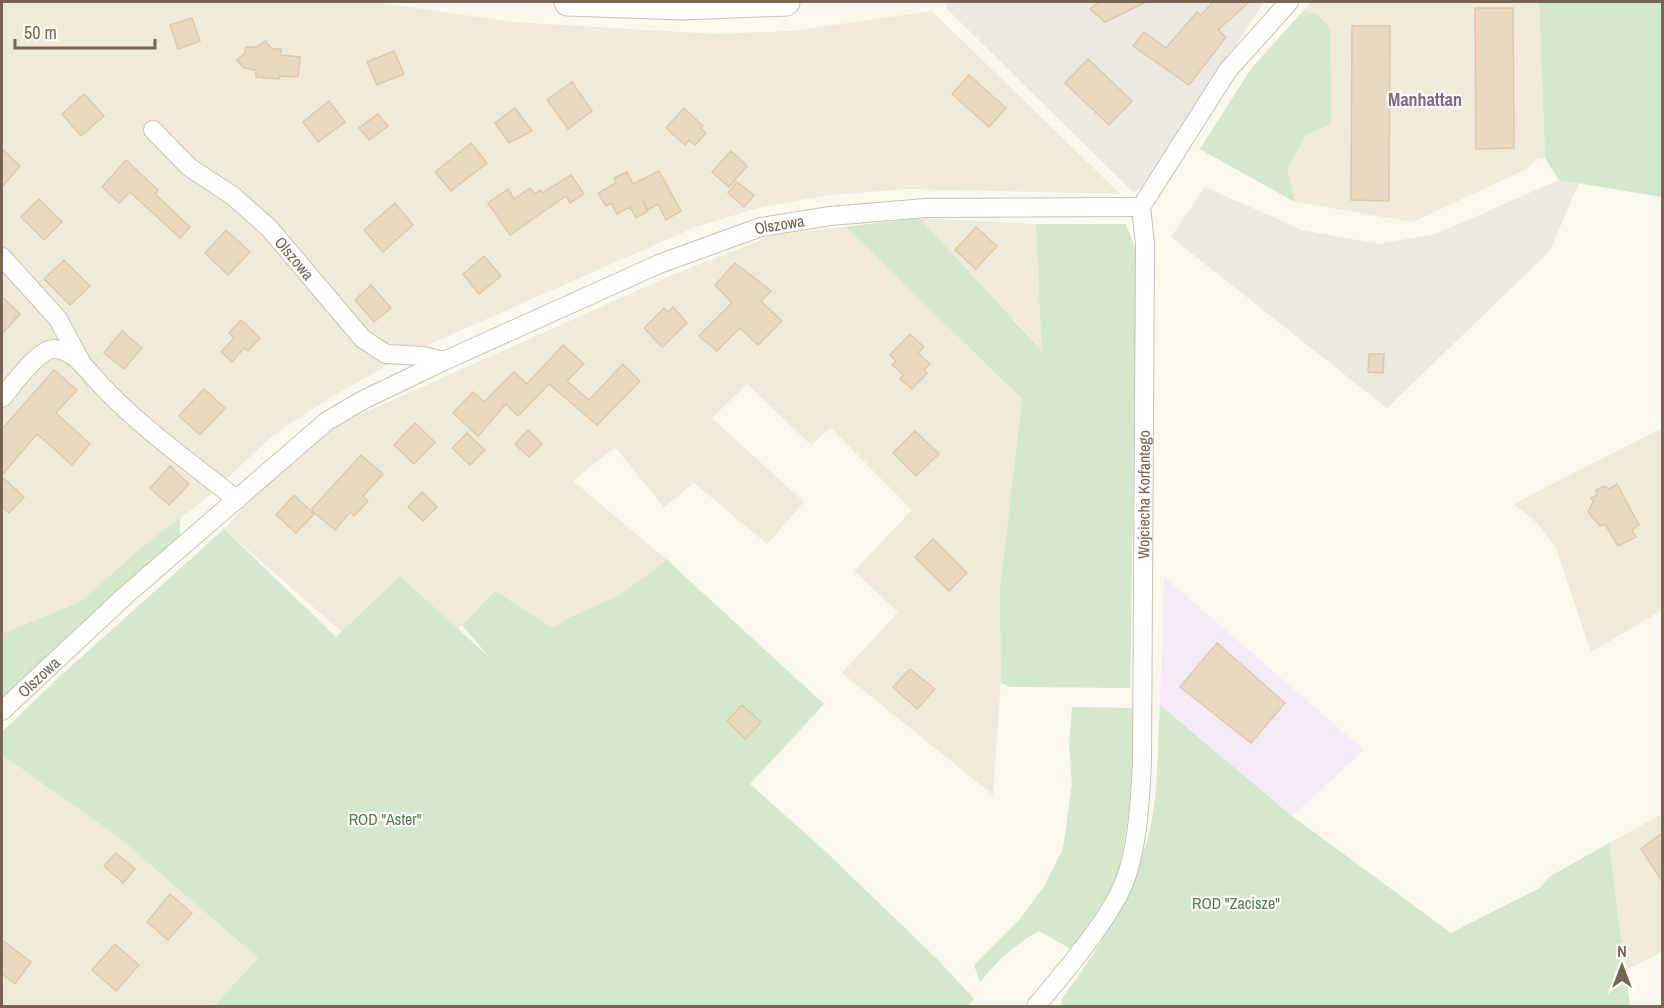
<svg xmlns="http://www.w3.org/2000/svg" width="1664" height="1008" font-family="'Archivo Narrow',sans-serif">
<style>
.residential{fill:#efeada}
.industrial{fill:#ece8e2}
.education{fill:#f5eaf8}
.green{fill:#d3e8cd}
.building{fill:#e9d9c3;stroke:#dfc8aa;stroke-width:1.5}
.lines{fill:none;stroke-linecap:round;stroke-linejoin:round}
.minor-casing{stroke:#cbc1b1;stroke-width:20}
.secondary-casing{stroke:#cdc2b0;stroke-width:29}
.minor{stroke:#fff;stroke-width:18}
.secondary{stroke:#fff;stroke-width:27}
.labels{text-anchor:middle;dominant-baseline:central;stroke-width:4.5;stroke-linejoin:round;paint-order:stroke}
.street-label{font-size:16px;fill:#756552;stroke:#fefcf4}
.park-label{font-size:16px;fill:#547f4e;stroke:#fefcf4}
.neighbourhood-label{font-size:18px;font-weight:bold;fill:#84668a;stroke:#fefcf4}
</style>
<rect width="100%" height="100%" fill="#fbf8ee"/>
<!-- residential -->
<path class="residential" d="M2,2H374L512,22L715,34L793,31L932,11L1120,194L906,189L830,195L761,207L693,228L405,355L328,399L272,436L203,501L141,548L80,602L2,634Z
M1311,2H1539L1545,158H1538L1528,168L1413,222L1295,202L1200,149L1251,69Z
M919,218L1036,224L1043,352L1013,318L1022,399L1000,588L1002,666L993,795L842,673L898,612L854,571L912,510L831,428L811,445L747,384L712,418L804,502L767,544L694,483L664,507L615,447L573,481L667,560L618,596L570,617L553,628L495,591L458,629L400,576L342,632L224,529L289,459L344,422L672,275L774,235Z
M1662,428V610L1591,652L1556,548L1538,524L1514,504Z
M2,755L117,836L258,958L214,1006H2Z
M1662,814V952L1626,970L1609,843Z"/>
<!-- industrial -->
<path class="industrial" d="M945,2H1264L1142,186L1134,193L947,9Z
M1559,180L1579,182L1550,251L1387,408L1171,237L1205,187L1302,230L1379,244L1436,234Z"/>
<!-- education -->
<path class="education" d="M1164,577L1364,750L1292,816L1160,705Z"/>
<!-- green -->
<path class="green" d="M1539,2H1662V197L1559,180L1545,158Z
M1302,12L1317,14L1330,28L1331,124L1306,135L1287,169L1295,202L1200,149L1251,69Z
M919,218L1042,351L1036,224H1126L1137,254L1130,688L1010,687L1001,683L1000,588L1022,399L846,227Z
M180,518V536L2,704V634L80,602L141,548Z
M220,525L336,637L400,576L491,659L462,625L495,591L553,628L570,617L618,596L667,560L824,704L750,784L824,850L937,959L974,999L968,1006H214L258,958L117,836L2,755V732L58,678L224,529Z
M1160,705L1292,816L1451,933L1540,888L1549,877L1609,843L1630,1006H1061L1062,999C1100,946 1135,894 1150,829C1159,789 1157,746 1160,705Z
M1072,707L1134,708L1131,803L1117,881L1071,949L1039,931C1015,944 997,961 980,982L974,965L1019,920L1043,888L1063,849L1072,784L1069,746Z"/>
<!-- building -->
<path class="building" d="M1099,2H1146L1105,22L1090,9Z
M1213,2H1249L1218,30L1226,37L1189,85L1133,46L1144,32L1166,48L1197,12L1201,15Z
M1475,8H1513L1514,148L1476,149Z
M192,18L200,41L178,49L170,25Z
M1352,26H1390L1389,201L1351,200Z
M265,41L272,49H281V55L300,57L298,77L279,76V79L256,77V70L244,68L237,60L245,53L246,47H257Z
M394,51L404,74L377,85L367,62Z
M1088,59L1132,101L1109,125L1065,83Z
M969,75L1006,108L989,127L952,94Z
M572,82L592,111L568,129L547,100Z
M84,94L104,116L81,136L62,114Z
M329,101L345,122L318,142L303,122Z
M515,108L532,131L509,143L495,123Z
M684,108L703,126L701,128L706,133L695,145L689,140L685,145L666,128Z
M378,114L388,126L369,140L359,128Z
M471,143L487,163L451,191L435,172Z
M2,149L20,166L2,187Z
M731,151L747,166L729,187L712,172Z
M126,160L158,190L155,194L190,227L180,238L130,192L119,203L102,187Z
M659,171L681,211L666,220L658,204L648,210L643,200L647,212L636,218L630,207L617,214L611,203L606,206L598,193L616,183L614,178L627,172L633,184Z
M571,175L584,194L570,203L566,196L510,235L488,203L508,189L514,199L530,188L535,194L540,190L542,193Z
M737,182L754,195L744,207L728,193Z
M39,199L62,222L44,240L21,217Z
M395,203L413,225L383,252L364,230Z
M976,227L997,246L976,269L955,250Z
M226,230L250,252L228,275L205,253Z
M484,256L501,276L479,294L463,274Z
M64,260L90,286L70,305L44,279Z
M735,263L771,291L761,301L782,321L758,345L740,328L717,351L699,336L732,303L715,285Z
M371,285L391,308L374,322L355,300Z
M2,297L20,314L2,334Z
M673,307L687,323L662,347L644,328L664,308L668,312Z
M241,320L260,338L248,351L244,348L232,362L221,352L234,338L229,333Z
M122,331L142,348L124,369L104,353Z
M910,334L924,347L918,353L930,364L924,370L927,373L912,389L900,379L904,375L892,365L896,361L890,355Z
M563,345L584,364L567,381L589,400L623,364L640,381L597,425L549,384L518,416L506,404L478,436L453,413L473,392L484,402L514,372L527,384Z
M1369,354H1384L1383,373L1368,372Z
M54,370L77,390L56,413L90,444L72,465L37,434L2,475V429Z
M204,389L225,408L200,435L179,416Z
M415,423L435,442L414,464L394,445Z
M528,430L542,444L529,457L515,444Z
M915,431L939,454L916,476L893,453Z
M467,433L485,450L470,465L452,448Z
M361,455L383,474L363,496L368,501L354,516L350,512L335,530L311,510Z
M170,466L189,484L169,505L150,488Z
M2,477L24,497L9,513L2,506Z
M1617,484L1639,525L1632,530L1636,537L1618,546L1605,524L1600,526L1588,512L1593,502L1591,498L1597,495L1596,490L1605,486L1609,489Z
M422,492L437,507L423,521L408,507Z
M294,495L314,514L296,533L276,515Z
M933,539L967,573L949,591L915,557Z
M1217,643L1285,703L1251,743L1180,687Z
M910,669L935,689L917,709L893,687Z
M742,705L761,722L745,739L727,721Z
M1662,833V881L1641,849Z
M116,853L135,869L123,883L104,866Z
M170,894L192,913L168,940L147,922Z
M2,940L31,962L15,984L2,974Z
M115,944L139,965L116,991L92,970Z"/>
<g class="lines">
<!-- minor casing -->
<g class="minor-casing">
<g id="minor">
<path id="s1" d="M153,130L189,167L233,196L269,228L363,339L386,354L423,356L444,361"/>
<path d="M2,257L58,319L80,360"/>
<path d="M2,398C12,386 38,349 54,349C73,349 88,371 100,384C141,428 190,462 237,500"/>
<path id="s2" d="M2,711L126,595L327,421L363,400L444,361L659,264L761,227L830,216L926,208L1141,207"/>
<path id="s3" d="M1036,1006C1063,974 1101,929 1120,892C1138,855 1140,801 1142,761L1145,244L1141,207L1228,70L1289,2"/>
</g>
</g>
<!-- secondary casing -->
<g class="secondary-casing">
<path id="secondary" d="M568,2L683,6L786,2"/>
</g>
<!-- minor -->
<use href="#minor" class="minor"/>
<!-- secondary -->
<use href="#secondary" class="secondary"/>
</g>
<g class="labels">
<!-- street labels -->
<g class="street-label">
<text stroke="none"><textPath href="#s2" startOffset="930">Olszowa</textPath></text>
<text stroke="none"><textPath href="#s1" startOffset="192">Olszowa</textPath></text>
<text stroke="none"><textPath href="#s3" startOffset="542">Wojciecha Korfantego</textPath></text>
<text stroke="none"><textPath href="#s2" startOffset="50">Olszowa</textPath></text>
</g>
<!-- park labels -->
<g class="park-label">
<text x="385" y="819">ROD "Aster"</text>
<text x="1236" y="903">ROD "Zacisze"</text>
</g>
<!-- neighbourhood labels -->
<g class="neighbourhood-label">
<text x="1425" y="99">Manhattan</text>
</g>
</g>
<!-- border -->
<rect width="1664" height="1008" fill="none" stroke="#756552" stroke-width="6"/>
<!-- north arrow -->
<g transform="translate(1622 966)" stroke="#fefcf4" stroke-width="4.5" paint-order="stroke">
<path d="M0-4.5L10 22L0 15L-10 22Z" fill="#756552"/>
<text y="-9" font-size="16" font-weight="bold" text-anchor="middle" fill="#756552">N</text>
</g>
<!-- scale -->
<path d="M15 39v9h140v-9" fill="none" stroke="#756552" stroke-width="3"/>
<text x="24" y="39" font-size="18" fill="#756552" stroke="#fefcf4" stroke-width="4.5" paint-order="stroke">50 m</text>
</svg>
